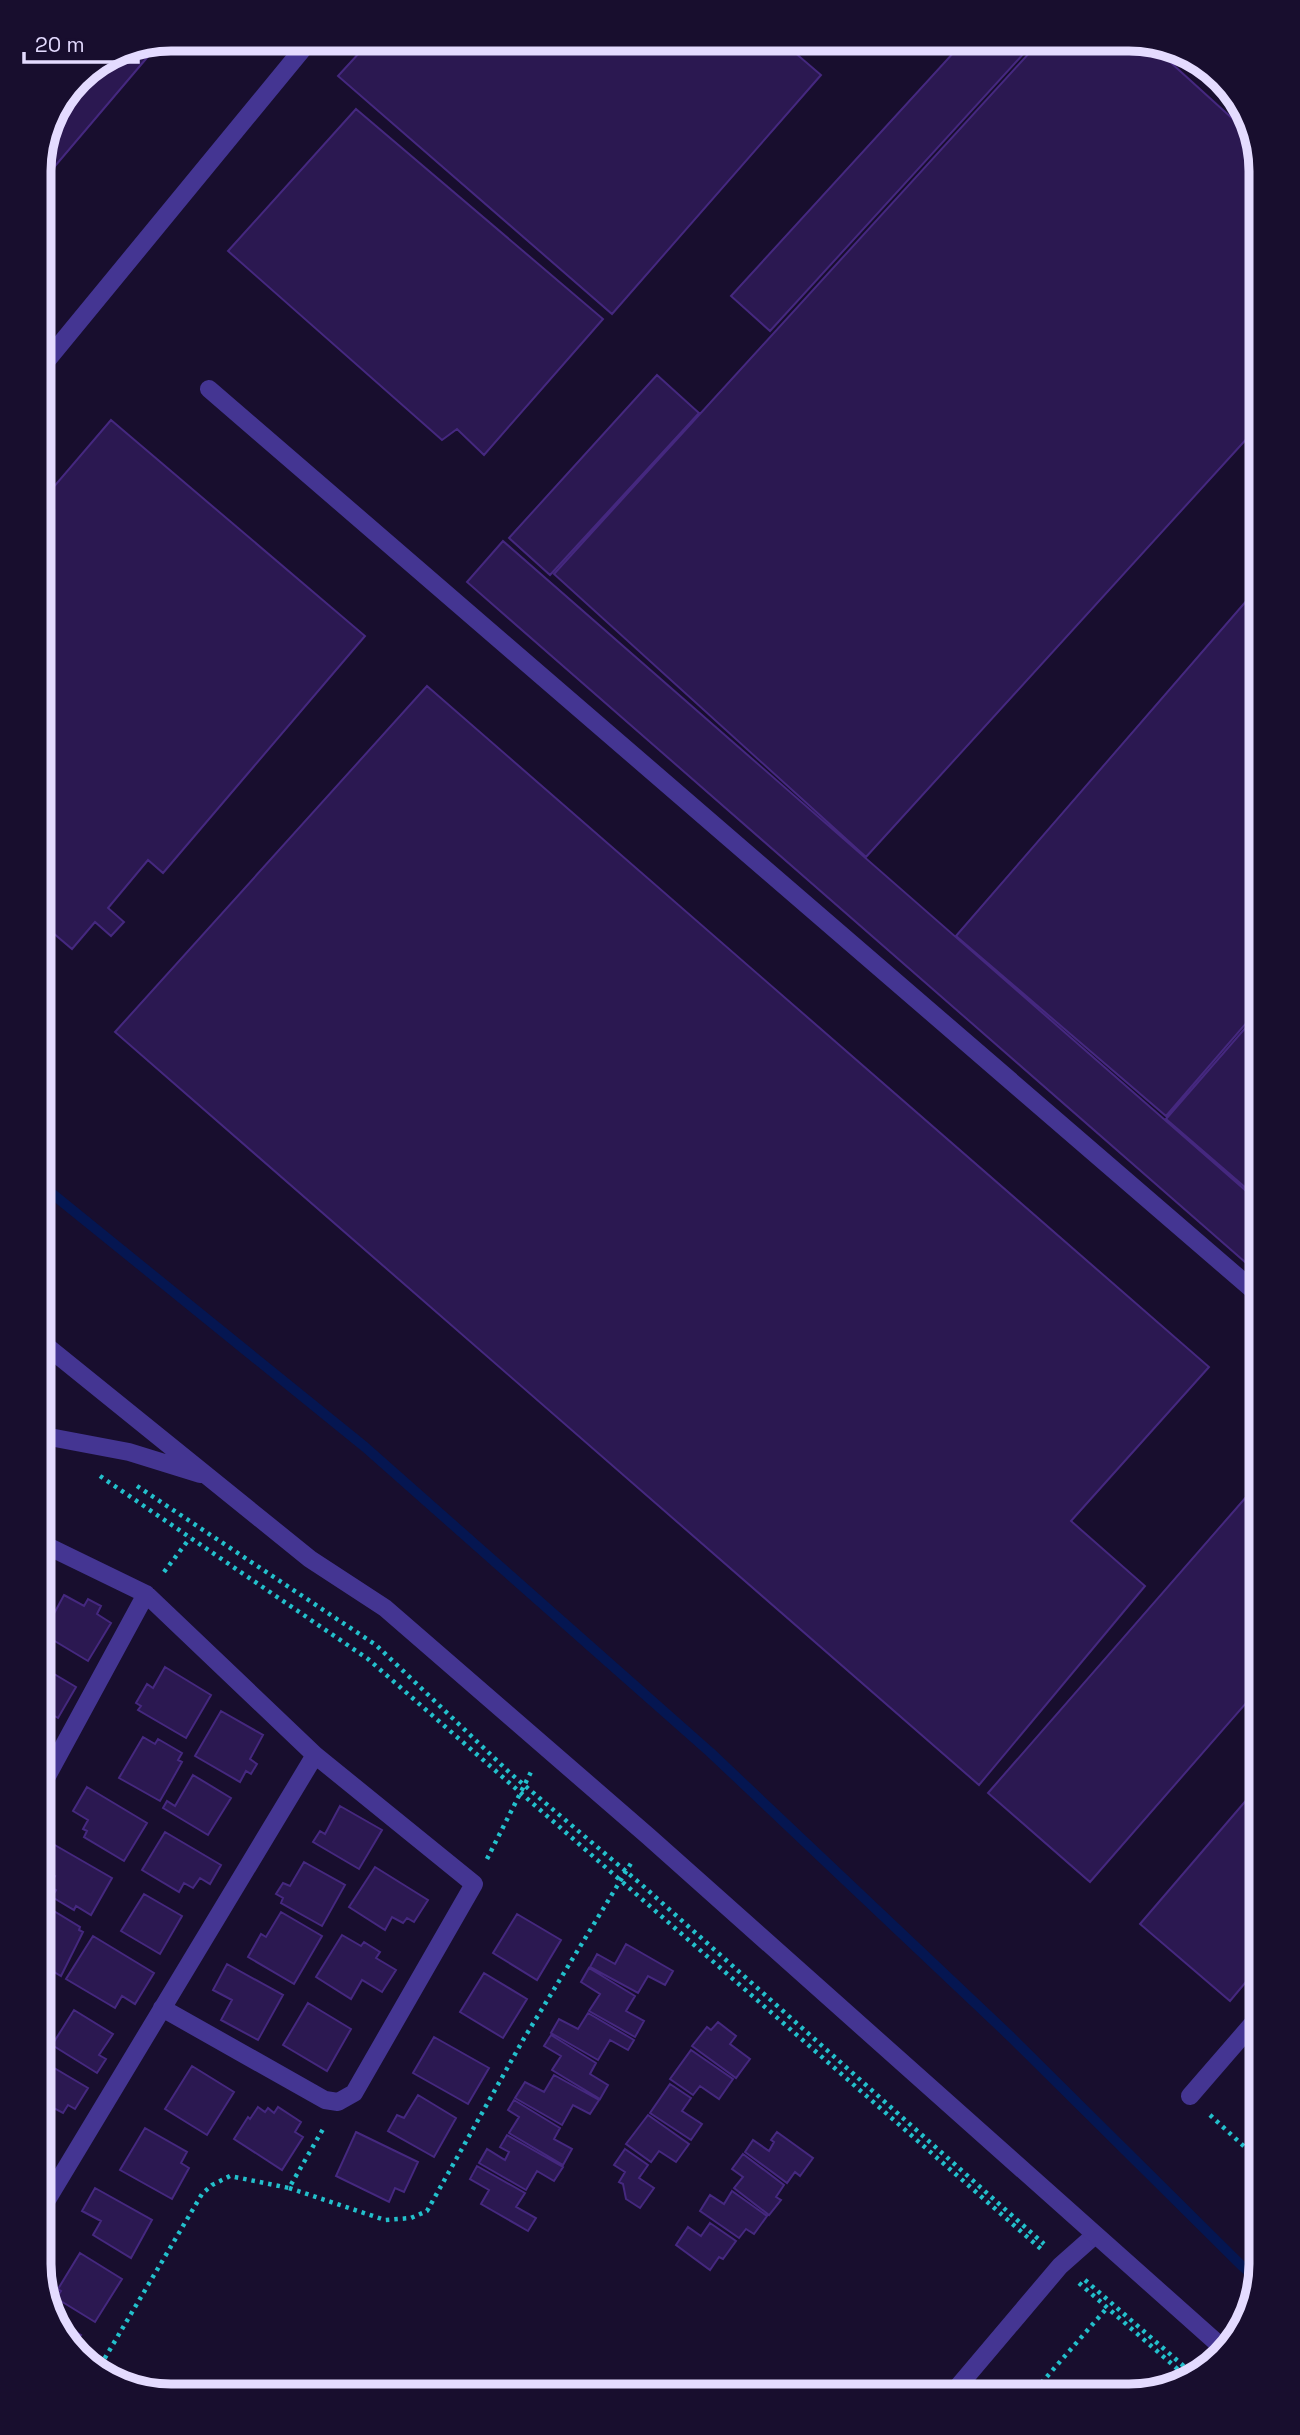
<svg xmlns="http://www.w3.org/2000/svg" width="1300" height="2435" font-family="'Space Grotesk',sans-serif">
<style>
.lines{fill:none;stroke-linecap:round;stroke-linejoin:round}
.stream{stroke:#051651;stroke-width:10}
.building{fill:#2b1851;stroke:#45287f;stroke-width:2}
.path{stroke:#23c0cc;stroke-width:4.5;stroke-dasharray:3.5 5;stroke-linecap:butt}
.service{stroke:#443592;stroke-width:18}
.minor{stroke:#443592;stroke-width:18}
.tertiary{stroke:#443592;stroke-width:18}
.rim{fill:none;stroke:#e4dbff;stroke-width:9}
</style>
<rect width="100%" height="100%" fill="#180e2e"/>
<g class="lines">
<!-- stream -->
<path class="stream" d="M39,1183L365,1447L711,1753L1011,2037L1242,2266L1257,2279"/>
</g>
<!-- building -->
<path class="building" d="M372,39H779L821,75L612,314L338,76Z
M966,39H1037L770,331L731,296Z
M1042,39H1138L1148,42L1255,139L1262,171L1261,423L866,857L554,574Z
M162,40L39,185V162L77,77L120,48Z
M356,109L603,319L484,455L457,429L442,440L228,251Z
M657,375L699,413L550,575L509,538Z
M111,420L365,636L163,873L148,860L108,908L124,922L111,936L95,922L72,949L39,921V504Z
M503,541L1261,1204V1276L467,582Z
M1261,584V1006L1166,1116L956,936Z
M427,686L1209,1367L1071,1521L1145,1586L979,1785L115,1032Z
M1261,1010V1201L1166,1119Z
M1261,1480V1686L1090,1882L988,1793Z
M64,1595L84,1606L88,1599L101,1606L97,1614L111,1623L88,1661L43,1634Z
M39,1665L76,1687L58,1718L39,1707Z
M165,1667L211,1695L186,1738L138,1710L141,1706L136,1703L147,1684L153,1688Z
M221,1711L263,1735L250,1759L257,1764L251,1774L246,1771L240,1782L195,1756Z
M143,1737L155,1744L158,1739L182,1753L178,1760L182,1762L160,1801L119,1778Z
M193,1775L231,1798L208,1835L163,1808L167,1801L175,1806Z
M1261,1783V1964L1230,2001L1140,1924Z
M87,1787L147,1823L124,1861L84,1837L87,1831L83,1829L88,1820L73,1811Z
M340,1806L382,1830L359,1869L313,1842L320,1831L325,1834Z
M165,1832L221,1865L210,1884L200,1878L193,1888L184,1883L179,1892L142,1870Z
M53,1844L112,1878L91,1915L76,1906L74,1910L52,1897L56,1890L49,1886L55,1876L39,1867Z
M304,1862L345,1885L322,1926L281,1903L283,1898L276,1894L283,1883L290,1886Z
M375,1867L428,1900L414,1922L407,1918L403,1923L392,1917L385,1930L349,1907Z
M144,1894L182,1916L160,1954L121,1931Z
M44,1905L80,1927L79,1930L83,1932L61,1976L39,1963V1914Z
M281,1912L322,1936L294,1984L248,1957L261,1934L266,1937Z
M517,1914L561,1940L537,1980L493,1953Z
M342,1935L361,1946L364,1942L380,1952L376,1958L396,1970L382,1992L362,1980L351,1999L316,1977Z
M93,1936L154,1973L135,2004L122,1996L115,2008L66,1979Z
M626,1944L673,1971L665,1985L648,1976L638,1993L590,1967L597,1954L615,1964Z
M227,1964L283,1995L258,2040L221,2020L232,2000L213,1990Z
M589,1968L635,1996L626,2011L644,2021L635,2037L589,2011L600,1994L581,1982Z
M484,1973L527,1999L503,2038L460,2012Z
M308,2003L351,2029L327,2071L283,2045Z
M74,2010L113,2034L99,2055L106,2059L97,2073L52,2045Z
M588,2013L634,2040L628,2050L610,2040L598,2060L551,2033L559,2019L578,2029Z
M718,2022L736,2036L730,2044L750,2059L736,2078L692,2046L707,2027L711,2030Z
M551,2035L596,2063L590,2074L608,2085L600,2099L552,2070L561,2056L544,2046Z
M434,2037L489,2068L468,2104L413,2073Z
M691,2050L733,2079L719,2099L700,2086L693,2095L670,2079Z
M39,2059L88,2088L75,2109L68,2105L63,2113L52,2107L49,2113L39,2106Z
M192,2066L234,2092L207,2135L165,2109Z
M554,2075L599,2100L590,2114L573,2105L562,2125L515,2098L525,2082L544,2092Z
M670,2084L691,2098L682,2111L702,2124L691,2140L650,2113Z
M418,2095L456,2118L434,2157L388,2131L397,2115L404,2118Z
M514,2100L560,2128L554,2139L572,2149L563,2165L509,2133L519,2117L508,2110Z
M258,2107L265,2112L268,2108L274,2113L278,2107L301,2122L295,2132L303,2137L282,2170L234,2139L248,2117L250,2119Z
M648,2115L689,2144L676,2162L659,2151L651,2162L626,2144Z
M145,2128L187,2152L181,2163L189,2168L172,2199L120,2170Z
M356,2132L418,2162L404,2192L395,2188L389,2202L336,2176Z
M777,2132L813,2158L800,2176L795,2172L787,2183L745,2152L753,2140L769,2151L774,2142L771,2140Z
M507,2135L563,2167L554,2181L537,2171L526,2190L479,2163L487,2149L505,2160L509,2152L500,2147Z
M625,2149L648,2165L639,2178L654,2188L640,2208L626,2199L623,2184L619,2182L625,2172L614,2165Z
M743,2154L784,2185L776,2197L781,2200L769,2215L734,2188L743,2177L732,2169Z
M39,2156L47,2161L39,2177Z
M477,2166L525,2193L516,2207L536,2218L528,2231L481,2204L489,2190L470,2179Z
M95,2188L152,2220L131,2258L93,2235L101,2221L82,2211Z
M732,2191L767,2216L754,2234L746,2229L739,2238L700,2211L710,2195L724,2204Z
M710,2223L736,2241L723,2259L719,2257L710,2270L676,2245L688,2227L701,2236Z
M80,2253L122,2279L95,2322L56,2298L61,2291L58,2289Z
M66,2326L81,2335L77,2341L87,2347L82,2356L62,2331Z"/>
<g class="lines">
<!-- path -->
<path class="path" d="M100,1476L368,1659L1041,2249
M137,1486L376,1645L510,1773L642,1885L1044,2244
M164,1572L190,1538
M487,1859L532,1770
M1210,2115L1261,2162
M289,2188L385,2220L411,2218L427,2211L523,2040L633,1860
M1085,2280L1194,2375
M1079,2283L1189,2379
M96,2373L202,2194L212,2185L230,2176L289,2188L323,2129
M1030,2396L1106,2309"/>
<!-- service -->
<path class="service" d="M209,389L1261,1297
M1190,2096L1261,2014
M950,2396L1060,2266L1095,2235"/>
<!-- minor -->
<path class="minor" d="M39,1542L146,1594L315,1755L474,1884L354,2093L338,2102L325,2100L162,2008
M39,1791L146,1594
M39,2213L315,1755"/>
<!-- tertiary -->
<path class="tertiary" d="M39,370L311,39
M39,1340L310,1559L385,1608L648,1836L1225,2350
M39,1435L129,1452L200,1474"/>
</g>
<!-- crop -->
<path d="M0 0H1300V2435H0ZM171 51H1129A120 120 0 0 1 1249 171V2264A120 120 0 0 1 1129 2384H171A120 120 0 0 1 51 2264V171A120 120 0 0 1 171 51Z" fill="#180e2e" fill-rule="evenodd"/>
<path class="rim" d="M171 51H1129A120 120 0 0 1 1249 171V2264A120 120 0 0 1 1129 2384H171A120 120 0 0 1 51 2264V171A120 120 0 0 1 171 51Z"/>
<!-- scale -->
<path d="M24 52v10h114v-10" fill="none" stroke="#e4dbff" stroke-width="3.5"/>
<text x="35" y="52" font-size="21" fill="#e4dbff" stroke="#180e2e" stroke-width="5" paint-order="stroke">20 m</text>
</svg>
